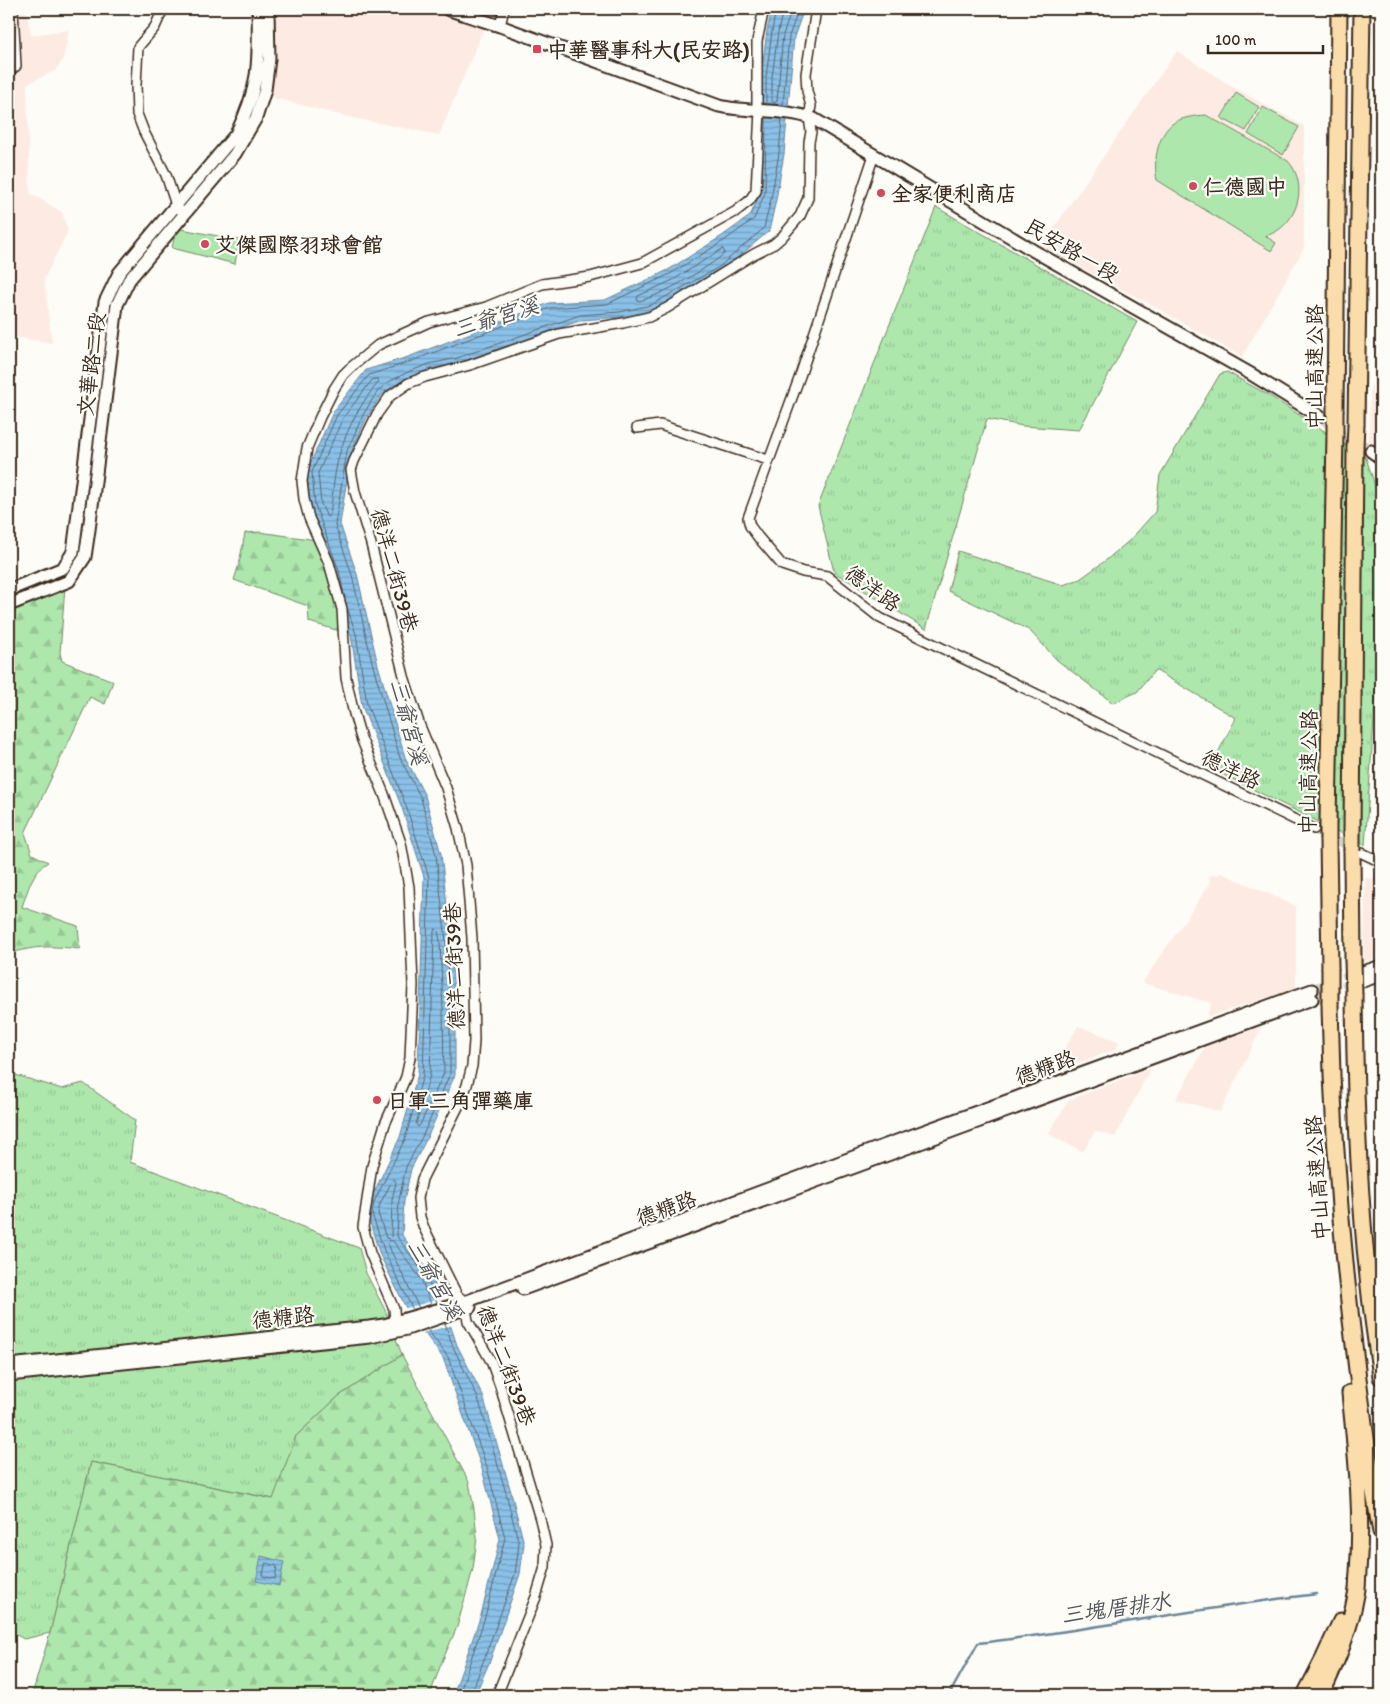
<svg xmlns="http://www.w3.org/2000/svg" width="1390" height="1704" font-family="Itim,'LXGW WenKai TC',sans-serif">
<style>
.built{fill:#fdebe3}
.grass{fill:url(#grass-tufts);stroke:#748865}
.forest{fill:url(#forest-firs);stroke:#748865}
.park{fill:#ade7ac;stroke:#748865}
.water{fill:url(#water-rules);stroke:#6a8597}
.pier{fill:#fdfcf7}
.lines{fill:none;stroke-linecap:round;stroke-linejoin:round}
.shore{stroke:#5b666f;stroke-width:1}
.stream{stroke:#6a8597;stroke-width:2.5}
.street-tunnel{stroke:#d6d2cc;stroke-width:9;stroke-dasharray:9 4.5;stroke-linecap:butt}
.secondary-tunnel{stroke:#d6d2cc;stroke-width:11;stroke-dasharray:11 5.5;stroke-linecap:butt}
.street-casing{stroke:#3b2a1e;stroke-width:12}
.secondary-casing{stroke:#3b2a1e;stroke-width:15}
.highway-casing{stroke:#3b2a1e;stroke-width:19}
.street{stroke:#fdfcf7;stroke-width:9}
.secondary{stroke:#fdfcf7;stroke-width:11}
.highway{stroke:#faddab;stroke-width:15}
.highway-bridge-casing{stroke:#3b2a1e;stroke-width:19;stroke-linecap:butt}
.highway-bridge{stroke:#faddab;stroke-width:15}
.poi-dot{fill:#d1495b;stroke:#fdfcf7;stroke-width:2}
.labels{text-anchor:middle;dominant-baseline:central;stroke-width:4.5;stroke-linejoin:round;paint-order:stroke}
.poi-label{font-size:21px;font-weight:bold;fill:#3b2a1e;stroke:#fdfcf7;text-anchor:start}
.street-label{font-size:21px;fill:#3b2a1e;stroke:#fdfcf7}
.water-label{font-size:22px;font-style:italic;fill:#53575b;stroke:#fdfcf7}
</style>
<defs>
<pattern id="grass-tufts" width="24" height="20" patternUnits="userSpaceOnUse" patternTransform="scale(1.25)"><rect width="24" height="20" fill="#ade7ac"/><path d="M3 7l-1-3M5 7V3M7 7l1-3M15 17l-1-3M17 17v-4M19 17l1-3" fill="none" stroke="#96c694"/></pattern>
<pattern id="forest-firs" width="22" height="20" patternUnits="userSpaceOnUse" patternTransform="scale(1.25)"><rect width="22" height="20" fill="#ade7ac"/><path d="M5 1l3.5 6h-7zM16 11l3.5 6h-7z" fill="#96c694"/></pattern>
<pattern id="water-rules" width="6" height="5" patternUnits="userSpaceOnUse" patternTransform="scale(1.25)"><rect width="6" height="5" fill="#8ac1e8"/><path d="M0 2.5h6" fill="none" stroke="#729dbb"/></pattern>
</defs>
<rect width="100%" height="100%" fill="#fdfcf7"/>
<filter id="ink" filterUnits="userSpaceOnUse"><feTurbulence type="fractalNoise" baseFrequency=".02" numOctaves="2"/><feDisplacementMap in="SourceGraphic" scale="10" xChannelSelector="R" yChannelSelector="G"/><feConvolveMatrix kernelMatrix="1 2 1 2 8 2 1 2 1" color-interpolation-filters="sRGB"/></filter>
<g filter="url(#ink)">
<!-- built -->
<path class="built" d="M9,9H26L31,35L69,30L63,60L55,71L27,84L30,193L62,212L68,231L44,279L52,343L9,336Z
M275,9H431L485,26L439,135L343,116L271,97L277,52Z
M1177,51L1233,87L1304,126V248L1242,357L1164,312L1041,246Z
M1381,371V454L1369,444L1370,388Z
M1222,873L1296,906V988L1207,1017L1211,1003L1142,983L1210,884L1209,876Z
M1365,878H1381V957L1364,962Z
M1078,1026L1120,1042L1115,1050L1051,1072Z
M1262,1027L1220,1112L1176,1099L1205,1047Z
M1151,1068L1115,1137L1095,1131L1083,1152L1048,1134L1069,1100Z"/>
<!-- grass -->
<path class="grass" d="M936,207L1137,322L1079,430L1023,426L987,419L926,629L834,572L818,506Z
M1227,372L1270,396L1366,458L1381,504V672L1377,678L1365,845L1210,768L1236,718L1155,670L1137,692L1113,703L1057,660L1029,630L948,591L958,551L1063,585L1080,579L1105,561L1130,540L1155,512L1160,475L1220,374Z
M9,1073L62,1089L83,1083L135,1120L130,1162L359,1248L366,1273L386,1312L402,1355L339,1396L296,1436L274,1499L91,1462L50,1633L24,1639L9,1631Z"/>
<!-- forest -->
<path class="forest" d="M259,532L317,540C330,569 340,601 343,632L309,622L308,606L234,580L239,564L245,533Z
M65,586L60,653L62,661L113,681L105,704L90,697L25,833L32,854L48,862C32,871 28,890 22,907L78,926L80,949C52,946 36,945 9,954V611Z
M402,1355L469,1482L474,1509L477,1537L473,1569L457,1627L441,1664L430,1695H32L50,1633L91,1462L273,1499L296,1436L339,1396Z"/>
<!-- park -->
<path class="park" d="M1236,93L1259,107L1246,131L1221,118Z
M1263,107L1299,127L1283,155L1248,134Z
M1206,115L1288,161C1310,185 1297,228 1265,236L1276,243L1271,251L1157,180C1153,163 1157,136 1172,124C1181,117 1195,116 1206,115Z
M176,228L239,240L235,264L172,248Z"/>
<!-- water -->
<path class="water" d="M772,9H804L794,37L784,154L776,200L769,231L722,271L653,310L621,317L582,320L458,363L430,369L410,377L390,388L381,396L367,417L351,453L340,524L357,574L378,665L405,757L425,796L441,854L451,940L455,1009V1075L427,1138L411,1169L404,1201L402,1235L430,1273L444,1306L457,1345L483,1396L511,1492L524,1544L520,1574L490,1661L475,1695H453L481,1615L500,1539L482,1469L443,1358L406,1308L380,1255L367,1213L370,1201L400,1137L418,1074L424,877L402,808L362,706L351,635L345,620L335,572L310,506L307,471L333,412L366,370L408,357L549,303L605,300L668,270L722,236L750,216L761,191V77L767,30Z
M261,1556L284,1562L279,1586L256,1581Z"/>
<!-- pier -->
<path class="pier" d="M443,1298L453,1325L421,1333L403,1309Z"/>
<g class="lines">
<!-- shore -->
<path class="shore" d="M783,9L778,32L772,77V101L774,103L777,101L783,35L792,9
M766,104V77L772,31L776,9
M783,105L789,36L799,9
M723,249L725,253C708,268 661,296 639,301L637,300L638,296L673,280Z
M376,379H378L379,382C363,399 348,427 341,449C334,470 333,494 330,515L327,517L321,504L318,473L343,418L372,380Z
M346,604L339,571L315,505L312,472L337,415L369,375L409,362L550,308L607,304L670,274L725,240L754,219L765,193L766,118
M348,610L356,634L367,704L406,806L429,877L423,1075L405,1139L374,1202L372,1214L385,1253L413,1310
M436,929L438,931L440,941L443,1009L444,1073L420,1125L418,1127L416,1124L430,1075L434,932Z
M394,1179L396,1182L392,1200L391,1237L389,1239L386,1238L378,1213L380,1204L392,1181Z
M437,1303L426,1276L398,1238L397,1235L399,1200L406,1167L423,1135L450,1074V1009L446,941L436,855L421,798L400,758L373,666L352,575L335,525L347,451L363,415L377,392L387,383L408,372L429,364L457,358L580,315L620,312L651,305L719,267L764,228L771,199L779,153L782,119
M419,1308L391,1251L388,1243L390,1240L393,1241L421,1279L431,1304
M445,1323L453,1347L478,1398L506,1493L519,1544L515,1574L471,1695
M427,1329L448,1357L487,1467L505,1538L485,1617L459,1695
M266,1563L277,1566L275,1579L263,1576Z"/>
<!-- stream -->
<path class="stream" d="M949,1695L978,1643C1092,1630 1204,1607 1317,1594"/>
<!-- street-tunnel -->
<path class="street-tunnel" d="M1314,829L1354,849"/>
<!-- secondary-tunnel -->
<path class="secondary-tunnel" d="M1319,416L1371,451
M1312,990L1359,974
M1312,999L1360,982"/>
<!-- street casing -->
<g class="street-casing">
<path id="street" d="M163,9L155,27L138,47L136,85L137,114L144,132L166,175L176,205L179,209
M500,26L504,9
M9,71L16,66L13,9
M757,110V41L764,9
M874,155L800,376L748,518L750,526L758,537L782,565L803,572L827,576L880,618L1314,829
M637,428L660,425L768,460
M1362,853L1381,862
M397,1325L395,1322L394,1309L370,1253L363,1227L372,1166L385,1124L406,1077L410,1058L413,985L409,887L401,843L384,794L361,738L353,710L346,678L342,609L329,563L309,518L304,499L302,481L307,448L320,417L334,389L343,375L349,369L378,345L429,322L486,307L542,284L590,277L642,263L735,212L749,201L756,191L760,110
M497,1695L536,1597L545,1567L546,1545L540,1519L500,1386L491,1361L468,1321L465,1302L457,1295L424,1228L420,1217L418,1198L422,1179L461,1101L467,1085L472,1066L474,1041L472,938L466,865L458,828L446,788L420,726L404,676L371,544L355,492L351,470L354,461L377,414L390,396L409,383L425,377L470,365L559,334L623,323L649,317L667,308L754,254L774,244L782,237L800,216L808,198L809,142L811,132L809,117L811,106L807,91L806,74L816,9"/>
</g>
<!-- secondary casing -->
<g class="secondary-casing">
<path id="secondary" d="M447,9L500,26L719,106C749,113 785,108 814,119L1034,251L1251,374L1319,416
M1371,451L1381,458
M9,590L63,568L73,552L105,302L119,273L236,134C260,87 259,60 258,9
M9,605L69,581L85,557L89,530L117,305L129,280L235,154L256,118L265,90L269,59L268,9
M1363,972L1381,966
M1363,981L1381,975
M523,1289L1312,999
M9,1365L369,1327L384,1325L465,1302L883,1146L1312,990
M9,1375L370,1337L407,1329L470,1307"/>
</g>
<!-- highway casing -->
<g class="highway-casing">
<path id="highway" d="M1335,410L1339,9
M1356,424L1362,9
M1328,822L1335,434
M1352,834L1355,447
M1328,840L1330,968
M1352,851L1353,960
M1354,995C1355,1092 1358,1190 1369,1286C1372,1317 1377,1347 1381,1377
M1330,1003C1332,1128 1342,1254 1358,1378C1365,1430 1371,1481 1381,1532
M1305,1695L1324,1658L1341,1621
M1321,1695C1336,1663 1350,1630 1356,1595C1358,1587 1357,1580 1358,1572C1363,1512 1356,1453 1350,1393"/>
</g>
<!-- street -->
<use href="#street" class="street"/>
<!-- secondary -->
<use href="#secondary" class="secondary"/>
<!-- highway -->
<use href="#highway" class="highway"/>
<!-- highway-bridge casing -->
<g class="highway-bridge-casing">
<path id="highway-bridge" d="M1335,434V410
M1355,447L1356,424
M1328,822V840
M1352,834V851
M1353,960L1354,995
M1330,968V1003"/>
</g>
<!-- highway-bridge -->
<use href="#highway-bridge" class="highway-bridge"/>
</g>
</g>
<!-- markers -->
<g class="poi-dot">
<rect x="532" y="44" width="10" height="10" rx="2.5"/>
<circle cx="1193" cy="186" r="5"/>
<circle cx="881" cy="193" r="5"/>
<circle cx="205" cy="244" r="5"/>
<circle cx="377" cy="1100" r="5"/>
</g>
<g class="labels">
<!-- poi labels -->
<g class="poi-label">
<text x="547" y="49">中華醫事科大(民安路)</text>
<text x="1203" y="186">仁德國中</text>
<text x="891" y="193">全家便利商店</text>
<text x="215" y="244">艾傑國際羽球會館</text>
<text x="387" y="1100">日軍三角彈藥庫</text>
</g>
<!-- street labels -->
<g class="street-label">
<text transform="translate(1072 250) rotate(30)">民安路一段</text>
<text transform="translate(91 364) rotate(-83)">文華路二段</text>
<text transform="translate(1314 367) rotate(-90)">中山高速公路</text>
<text transform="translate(395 570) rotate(75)">德洋二街39巷</text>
<text transform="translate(873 588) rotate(36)">德洋路</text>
<text transform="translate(1231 769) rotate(26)">德洋路</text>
<text transform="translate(1308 772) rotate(-89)">中山高速公路</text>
<text transform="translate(454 966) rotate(-92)">德洋二街39巷</text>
<text transform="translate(1045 1067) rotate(-20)">德糖路</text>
<text transform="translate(1317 1178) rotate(-94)">中山高速公路</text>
<text transform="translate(666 1208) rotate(-20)">德糖路</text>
<text transform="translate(283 1317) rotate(-6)">德糖路</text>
<text transform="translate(507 1365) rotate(69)">德洋二街39巷</text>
</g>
<!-- water labels -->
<g class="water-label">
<text transform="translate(496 317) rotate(-17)">三爺宮溪</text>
<text transform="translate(409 722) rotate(75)">三爺宮溪</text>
<text transform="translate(435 1279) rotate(61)">三爺宮溪</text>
<text transform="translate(1116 1608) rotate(-8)">三塊厝排水</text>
</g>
</g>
<!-- margin -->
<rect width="1390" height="1704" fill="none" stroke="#fdfcf7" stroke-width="30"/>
<rect x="15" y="15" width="1360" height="1674" fill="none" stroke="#3b2a1e" stroke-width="2" filter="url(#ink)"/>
<!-- scale -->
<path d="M1208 45v8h115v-8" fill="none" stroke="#3b2a1e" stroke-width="2.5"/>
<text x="1215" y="45" font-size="15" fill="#3b2a1e" stroke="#fdfcf7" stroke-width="4" paint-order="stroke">100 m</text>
</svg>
